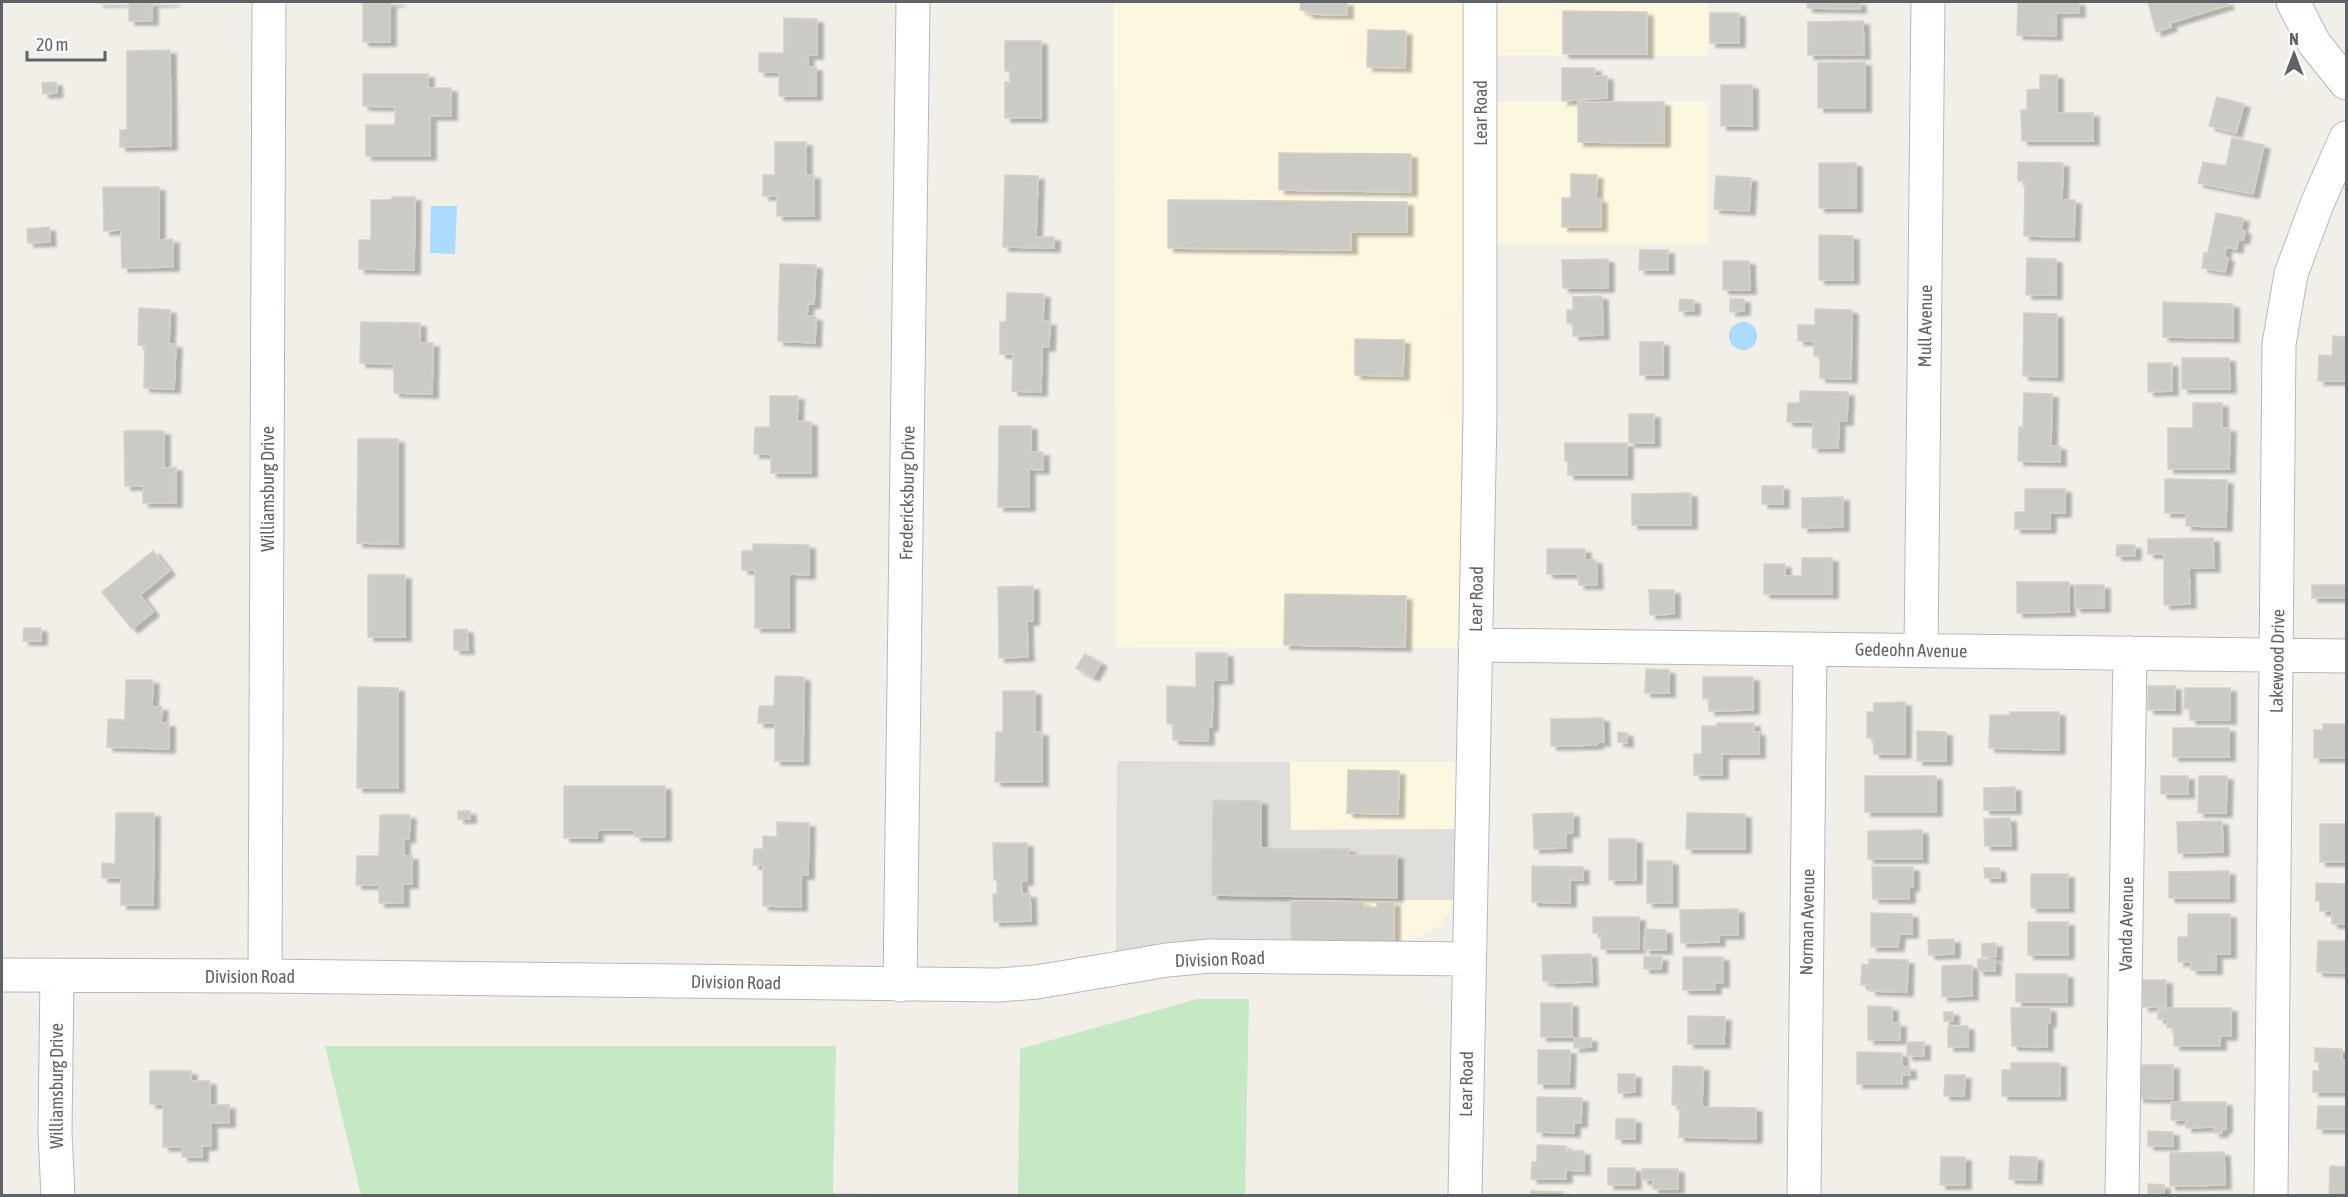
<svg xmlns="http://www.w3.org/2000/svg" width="2348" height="1197" font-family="'Asap Condensed',sans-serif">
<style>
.commercial{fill:#fef7e0}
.industrial{fill:#e0deda}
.green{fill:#c5e8c5}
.water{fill:#aadaff}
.building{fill:#cccac5;stroke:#d6d1c6;stroke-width:1.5;filter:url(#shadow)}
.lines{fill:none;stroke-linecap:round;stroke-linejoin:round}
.minor-casing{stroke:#b5b8bc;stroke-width:35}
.minor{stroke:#fff;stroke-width:33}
.labels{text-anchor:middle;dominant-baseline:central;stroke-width:5;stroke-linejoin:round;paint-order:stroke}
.street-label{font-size:18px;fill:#5f6368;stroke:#fff}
</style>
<defs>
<filter id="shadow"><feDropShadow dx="6" dy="4" stdDeviation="1.5" flood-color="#0004"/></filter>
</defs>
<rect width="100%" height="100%" fill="#f1efe8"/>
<!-- commercial -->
<path class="commercial" d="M1114,2H1466L1459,648L1116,647Z
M1494,2H1708V56L1493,55Z
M1493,102H1708V243H1493Z
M1290,762H1458V829L1290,830Z
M1291,900H1453L1452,907L1440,925L1413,940L1290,942Z"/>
<!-- industrial -->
<path class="industrial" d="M1117,761L1290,762L1291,830L1458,829L1453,900H1291L1290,942L1116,954Z"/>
<!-- green -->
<path class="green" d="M1197,999H1249L1245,1195H1018L1020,1049Z
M325,1046H836L833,1193L950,1195H361Z"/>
<!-- water -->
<path class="water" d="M431,206H457L455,254L430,253Z
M1729 336a14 14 0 1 1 28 0a14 14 0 1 1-28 0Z"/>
<!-- building -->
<path class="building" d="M363,2H399L390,3V42H363Z
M1301,2H1347V15L1307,14V11L1300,10Z
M1807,2H1860V9L1807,8Z
M2018,2H2079V13H2056V36L2017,35Z
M2148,2H2227L2228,5L2170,23L2171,27L2156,32Z
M98,3V2H175L152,3V21H129V2Z
M1563,11L1647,12V54H1563Z
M1710,13H1739V43H1710Z
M784,18L817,19V55H808V67H816V96H779V72H759V53H784Z
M1863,21L1864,55H1808V22Z
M1368,30L1406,31L1405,68L1367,67Z
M1005,41H1041V118H1005V82H1010V71H1005Z
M170,50L171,146L120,147V130H127V51Z
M1865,62V108H1818V63Z
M1562,68H1595V76H1607V98L1562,101Z
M363,74H428V88H451V116H430V156H366V125H395V107L363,106Z
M2040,75H2057V113H2093V141H2022L2021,110H2027V90L2040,89Z
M56,82L57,93L43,94L42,83Z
M1721,85H1752V126H1721Z
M2217,97L2244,104L2236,133L2209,126Z
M1578,102H1664V143L1578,142Z
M2232,138L2264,145L2253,194L2198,183L2203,162L2226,166Z
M775,142H806V175H814V216H777V196H763V175H775Z
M1279,153L1411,154V192L1279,190Z
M2018,162L2063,163L2062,200H2075L2074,237L2024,236L2025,181H2018Z
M1819,163H1856V208H1819Z
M1571,174L1597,175L1596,199H1601V227H1562V198H1571Z
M1005,175L1038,176L1036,237H1054V248L1003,247Z
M1716,176L1751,178L1749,211L1714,209Z
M103,187H159V240L173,239V267L122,268L121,230L104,231Z
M392,197H415L414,270L359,269V240H371V200H392Z
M1168,200L1407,202V232H1351V250L1168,248Z
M2216,213L2243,218L2241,230L2245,231L2243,240L2238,239L2237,249L2226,247L2224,257L2228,258L2225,272L2202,268L2204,253H2208Z
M49,227L50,242L28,243L27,229Z
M1819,235L1853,236V280H1819Z
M1640,250H1668V270H1639Z
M2027,258L2056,259V295H2026Z
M1608,259V288H1563L1562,260Z
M1723,261H1749L1750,290H1723Z
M780,264L816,265L814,304H808L807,316L816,317L815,343L778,341Z
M1007,293L1044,294L1043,321L1050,322L1049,347H1042L1041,392L1012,391L1013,354H1000V322H1006Z
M1602,296L1603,335L1573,336V323H1567V310H1573V297Z
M1680,299L1694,300V311H1679Z
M1730,299H1744V311L1730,312Z
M2163,302L2233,304V338L2163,337Z
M139,308L170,310L169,344H176L174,389L144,388L145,345H138Z
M1815,309L1852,310L1851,379L1820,378V356H1814V341H1798V325H1815Z
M2024,313L2057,314V377L2023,376Z
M361,322L420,323V343H433L432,394L394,393V364L360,363Z
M2333,336L2346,337V381H2318L2319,355L2332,356Z
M1355,339L1404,340L1403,376L1355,375Z
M1640,342H1663V375H1640Z
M2182,358H2229L2230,389H2182Z
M2148,363H2172V391L2148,392Z
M1800,391L1848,392L1847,421H1839L1838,448H1812L1813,422H1787L1788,403H1800Z
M2024,393L2052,394L2051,446H2060V462L2018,461L2019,427H2023Z
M770,396H798L797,421L811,422V473H771V454H754L755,427H770Z
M2193,403H2222V428H2230L2229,469H2168V428H2193Z
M1629,414H1654V443H1629Z
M999,426H1031V452H1043V470L1029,469V507H998Z
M124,431H164V468L176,467V503H143V486H125Z
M358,439H398V544L357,543Z
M1565,443H1627V475H1568V462L1565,461Z
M2165,479L2227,480L2226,527L2186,526V513H2165Z
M1762,486H1783V504H1762Z
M2025,489H2065V513H2050V529H2015V512H2025Z
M1691,493V525H1632V494Z
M1843,497V527L1802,528V498Z
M2213,538L2214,568H2189L2190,604L2164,605V554H2148V539Z
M753,544L809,545V575L789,574V628H755V570H742V551H753Z
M2117,545H2135V556H2116Z
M1547,549H1585V560H1596L1597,585H1579L1578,574H1547Z
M153,551L169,571L140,595L153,612L132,629L102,592Z
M1802,558H1832V594H1764V564H1785V576H1802Z
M368,575H405V637H368Z
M2017,582H2069V612L2017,613Z
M2075,585H2104V608H2075Z
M2312,585H2346V598H2312Z
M1033,586V621H1027L1028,657L999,658L998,587Z
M1649,590H1674V614L1650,615Z
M1285,594L1406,596L1405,647L1284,645Z
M24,628H41V641H23Z
M467,629L468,650H454V630Z
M1196,653H1227V680H1213L1212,727H1208V741L1173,740V724H1167V686L1196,687Z
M1085,654L1101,663L1093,677L1076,668Z
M1646,669L1669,670V693H1645Z
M775,676L804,677L803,761H775V723H758L759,706H774Z
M1703,677H1753V710L1709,711V698L1703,699Z
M126,680H153L152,707H162L161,723H169V749L107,747L108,719L125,720Z
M2148,686H2175V710H2148Z
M358,687L398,688V788H357Z
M2185,688H2230V720H2190V709H2184Z
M1003,691H1035V732H1042V782H995L996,732H1003Z
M1905,702V754H1874L1873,738H1867V712H1874V703Z
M2010,712H2059V750L1989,748L1990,715H2010Z
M1603,718L1604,742H1597V745L1551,746V719Z
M1717,723H1754V732H1759V754H1722V775H1694V754H1702V726H1717Z
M2323,724H2346V758H2314V730H2323Z
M2173,728H2229V757H2173Z
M1917,731L1946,732V761H1917Z
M1618,732L1627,733V743L1618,742Z
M1348,770L1399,771L1398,814L1347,813Z
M1865,776H1936V812H1865Z
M2161,776H2188V794H2161Z
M2199,776H2227L2226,813H2198Z
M564,786H665V837H635V830H597V838H564Z
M2015,787V810H1984V788Z
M1213,800L1261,801V848L1349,849L1348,855H1397V898L1212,895Z
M458,811H470V819H458Z
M116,813H154L153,905H121V878H102V863L115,864Z
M1573,813V833H1566V848L1534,849L1533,814Z
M1687,813L1745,814V849H1686Z
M380,815H410L409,839L404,838V856H412V884H403V903H379V885H356L357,856H379Z
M2010,818L2011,846H1985L1984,819Z
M2222,821L2223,852L2178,853L2177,822Z
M777,822L809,823L808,875H801V907L763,906V865H753L754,849H763V836L777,837Z
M2320,824H2346V862H2320Z
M1922,830V859H1868V831Z
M1609,839H1636V880H1609Z
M993,843H1027V881H1021L1022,894H1030L1031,921L994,922L993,894H997V880H994Z
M1647,861H1672V903H1647Z
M1532,866L1583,867V880H1570V903L1532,902Z
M1872,867H1913V887H1909V899H1873Z
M1984,868H1999L2000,878H1985Z
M2229,871V898H2169V872Z
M2031,874H2068V908H2031Z
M2316,883L2346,884V924H2332V911H2320V901H2316Z
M1291,901L1363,902V907H1377V902H1394V942L1291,941Z
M1738,909V935H1719V942L1681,943L1680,910Z
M1871,913L1912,914V934H1899L1898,947H1871Z
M2188,914H2230V954H2216V970H2191V962H2178V937H2188Z
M1593,917H1639V949H1601V933H1593Z
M2028,922H2068V955H2028Z
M1645,929L1666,930V950H1644Z
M1954,939V954L1929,955L1928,940Z
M2318,941H2346V973L2317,972Z
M1996,943V957H1982V944Z
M1591,954L1592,982L1550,983V981H1543L1542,955Z
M1644,956L1662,957L1661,969H1644Z
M1683,957H1723V983H1715V990H1683Z
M1869,959L1908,960L1907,992L1870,991V985H1861L1862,964L1869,965Z
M1978,959L1995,960V971H1978Z
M1972,965V996L1942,997V966Z
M2016,974H2067V1002H2016Z
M2142,980H2166V1006L2143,1007Z
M1541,1003H1572V1037H1541Z
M1868,1006L1892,1007V1023H1900V1040H1868Z
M2011,1008H2050V1023H2047V1047L2012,1046Z
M2167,1008H2231V1036H2220V1046H2174V1027L2167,1028V1019H2158V1009Z
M1944,1012H1953V1021H1944Z
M1688,1016L1725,1017L1724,1044H1688Z
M1948,1026H1968V1047H1948Z
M1574,1038H1591V1047L1574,1048Z
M1907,1042H1924V1056H1907Z
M2315,1048L2342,1049V1060H2346V1092H2313V1071H2319V1062H2315Z
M1538,1050H1570L1569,1084H1538Z
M1857,1052L1902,1053V1067H1910V1075H1902V1084H1857Z
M2011,1063H2060V1096H2002V1070H2011Z
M2139,1065H2173V1099L2138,1098Z
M1673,1066L1703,1067L1702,1107L1756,1108V1139L1679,1137L1680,1105H1672Z
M150,1071H191V1081H210V1105H229V1123H211V1146H202V1157H182V1147H163V1104H150Z
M1618,1074H1635V1092L1618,1093Z
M1945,1075H1965L1964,1096H1944Z
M1537,1097L1582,1098L1581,1123H1574V1133L1537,1132Z
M2171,1102H2226V1129H2222V1133H2214V1127L2186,1128V1120H2171Z
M2318,1106H2346V1129H2317Z
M1616,1119H1635V1139H1616Z
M2148,1131L2173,1132V1146H2148Z
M1537,1145L1566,1146V1151H1584V1171L1566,1170V1179H1531L1532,1162H1537Z
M2224,1152L2225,1185L2170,1186V1153Z
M2010,1156L2037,1157L2036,1180L2009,1179Z
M1941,1157H1965V1185H1940Z
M2330,1166L2346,1167V1196H2329Z
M1608,1168H1635V1185H1608Z
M1642,1169H1678V1189H1653V1180H1642Z
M2148,1184L2164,1185V1194L2148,1193Z
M1531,1191L1563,1192V1196H1531Z"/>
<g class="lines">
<!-- minor casing -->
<g class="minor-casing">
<path id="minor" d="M2293,2L2314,43L2346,83
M1475,645L2346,656
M1921,651L1928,2
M2,975L265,976L999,985L1037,982L1167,960L1210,956L1468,959
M57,976L55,1133L58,1196
M265,976L269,2
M900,985L913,2
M1465,1196L1480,415V2
M1804,1196L1810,649
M2122,1196L2130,653
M2271,1196L2279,344L2291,274L2317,204L2346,138"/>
</g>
<!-- minor -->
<use href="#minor" class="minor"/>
</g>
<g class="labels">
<!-- street labels -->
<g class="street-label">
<text transform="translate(1480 113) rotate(-90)">Lear Road</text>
<text transform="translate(1925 326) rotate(-89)">Mull Avenue</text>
<text transform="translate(267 489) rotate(-90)">Williamsburg Drive</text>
<text transform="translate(907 493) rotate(-89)">Fredericksburg Drive</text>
<text transform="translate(1476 599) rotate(-89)">Lear Road</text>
<text transform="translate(1911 650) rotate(1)">Gedeohn Avenue</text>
<text transform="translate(2277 661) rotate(-89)">Lakewood Drive</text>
<text transform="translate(1807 922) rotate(-89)">Norman Avenue</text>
<text transform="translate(2126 924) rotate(-89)">Vanda Avenue</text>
<text transform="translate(1220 959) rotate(-2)">Division Road</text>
<text x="250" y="976">Division Road</text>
<text transform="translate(736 982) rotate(1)">Division Road</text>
<text transform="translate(1466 1084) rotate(-89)">Lear Road</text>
<text transform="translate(56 1086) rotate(-90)">Williamsburg Drive</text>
</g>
</g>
<!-- border -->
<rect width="2348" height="1197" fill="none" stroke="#5f6368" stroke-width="6"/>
<!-- north arrow -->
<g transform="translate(2294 54)" stroke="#ffffff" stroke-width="4.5" paint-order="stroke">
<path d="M0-4.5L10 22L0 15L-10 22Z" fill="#5f6368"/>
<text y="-9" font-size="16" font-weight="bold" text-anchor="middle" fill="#5f6368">N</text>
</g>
<!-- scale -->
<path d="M27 51v9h78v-9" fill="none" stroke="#5f6368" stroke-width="3"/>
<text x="36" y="51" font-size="18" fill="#5f6368" stroke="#ffffff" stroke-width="4.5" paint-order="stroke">20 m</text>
</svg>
